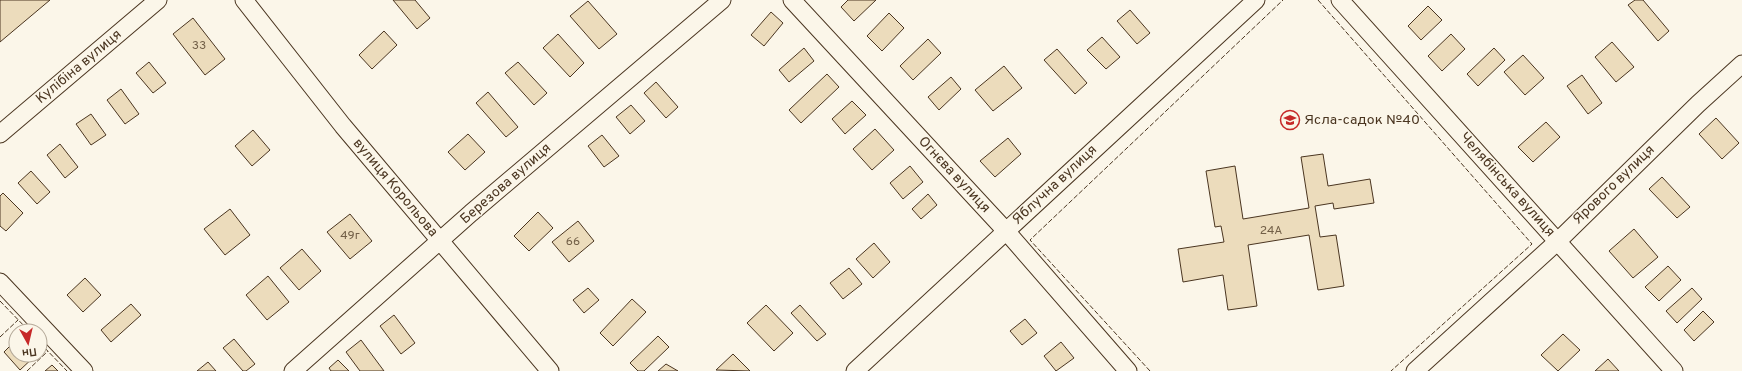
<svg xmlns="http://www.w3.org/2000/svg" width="1742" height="371" font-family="Overpass,sans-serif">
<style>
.building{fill:#ecdcbc;stroke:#4a3520}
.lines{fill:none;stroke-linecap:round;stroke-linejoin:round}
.minor-casing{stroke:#4a3520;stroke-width:19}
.minor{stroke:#fbf6e9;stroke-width:17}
.fence{stroke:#4a3520;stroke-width:1;stroke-dasharray:5 2;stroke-linecap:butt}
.labels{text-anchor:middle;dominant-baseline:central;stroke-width:3;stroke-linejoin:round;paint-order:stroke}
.number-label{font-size:12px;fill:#725f47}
.street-label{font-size:14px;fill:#4a3520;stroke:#fbf6e9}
.poi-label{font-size:14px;fill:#4a3520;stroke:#fbf6e9;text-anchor:start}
</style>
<rect width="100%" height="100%" fill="#fbf6e9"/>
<!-- building -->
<path class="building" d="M0,0H50L0,42Z
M393,0H415L430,18L417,29Z
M848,0H876L854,21L841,7Z
M1635,0H1643L1669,31L1658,41L1628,5Z
M588,1L617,34L599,49L570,16Z
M1428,6L1442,20L1421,40L1408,26Z
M1130,10L1150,33L1137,44L1117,21Z
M771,12L783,23L764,46L751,35Z
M889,13L904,28L882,51L867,36Z
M193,18L225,59L205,75L173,34Z
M384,31L397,45L372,69L359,55Z
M558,34L584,63L570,77L543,48Z
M1451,34L1465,49L1442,71L1428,56Z
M1102,37L1120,57L1106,69L1087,50Z
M928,39L941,53L913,80L900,66Z
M1612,42L1634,67L1616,82L1595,57Z
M804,48L814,61L789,82L779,70Z
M1494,48L1505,60L1478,86L1467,74Z
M1057,49L1087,83L1075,94L1044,60Z
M1523,55L1544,78L1525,95L1504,72Z
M149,62L166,83L153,93L136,73Z
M518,62L547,93L534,105L505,73Z
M1004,66L1022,88L993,111L975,90Z
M827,74L839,87L801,123L789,110Z
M1582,75L1602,103L1588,114L1567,86Z
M951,77L961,89L939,110L928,97Z
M656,82L678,107L666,118L644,93Z
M121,89L139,114L125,124L107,100Z
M488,92L518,127L506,137L476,103Z
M852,101L866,115L845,134L832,119Z
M631,105L645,121L630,134L616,117Z
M91,114L106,135L91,145L76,124Z
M1716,118L1739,143L1722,159L1699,134Z
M1546,122L1560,137L1533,162L1518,147Z
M875,129L894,150L872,170L853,149Z
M253,130L270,150L252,166L235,146Z
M468,134L485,152L465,170L448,152Z
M602,135L619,156L604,167L588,146Z
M1008,138L1021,154L995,177L980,161Z
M60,144L78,167L65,178L47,155Z
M1323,154L1328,186L1370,179L1374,203L1334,209L1333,203L1315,206L1320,237L1336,235L1344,286L1318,290L1309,235L1248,245L1257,306L1228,310L1223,275L1183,282L1178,249L1224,242L1221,226L1215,227L1206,171L1235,166L1243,219L1309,208L1301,157Z
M910,166L923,182L903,199L890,183Z
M31,171L50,192L37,204L18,183Z
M1662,177L1690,207L1677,218L1649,189Z
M3,193L23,213L6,231L0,226V196Z
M928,194L937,205L921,219L912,209Z
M230,209L250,235L225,255L204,229Z
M538,212L553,228L529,251L514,236Z
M350,214L372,241L350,259L327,232Z
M578,221L594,241L569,262L552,242Z
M1634,229L1658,257L1633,278L1609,251Z
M874,243L890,262L873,278L856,259Z
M302,249L321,271L299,290L280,268Z
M1668,266L1681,280L1659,301L1645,287Z
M849,268L862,284L843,299L830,283Z
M268,276L289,302L267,320L246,295Z
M85,278L101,295L83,312L67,295Z
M588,288L599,300L584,313L573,300Z
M1692,288L1702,299L1677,323L1666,311Z
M632,299L646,312L613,346L600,333Z
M131,304L141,315L111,342L101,330Z
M766,305L793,333L774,351L747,323Z
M800,305L826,334L817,341L791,313Z
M1703,311L1714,322L1694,341L1684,330Z
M394,315L415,343L401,354L380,326Z
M1025,319L1037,333L1022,345L1010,331Z
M1563,334L1580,350L1558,371L1541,355Z
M658,336L669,347L644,371H638L630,363Z
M234,339L255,364L246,371H243L223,348Z
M16,340V355H36L20,370L4,352Z
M361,340L384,371H360L346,352Z
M1061,342L1074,358L1056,371L1044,356Z
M733,354L750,371L716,370Z
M1608,359L1619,371H1595Z
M338,360L349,371H331L329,368Z
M208,362L216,371H197Z
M666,364L678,371H658Z
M52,365L58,371H45Z"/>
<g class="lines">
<!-- minor casing -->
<g class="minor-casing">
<path id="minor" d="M244,0L343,126L550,371
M792,0L1006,231L1128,371
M1340,0L1674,371
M0,134L158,0
M0,282L84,371
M293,371L471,213L722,0
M855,371L1256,0
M1415,371L1558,241L1698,104L1742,64"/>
</g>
<!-- minor -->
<use href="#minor" class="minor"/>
<!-- fence -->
<path class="fence" d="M1318,0L1532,244L1391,371
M0,301L29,331
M0,337L18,320
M40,343L67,371
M27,371L48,351
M1150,371L1030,240L1283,0"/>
</g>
<!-- icons -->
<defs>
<g id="school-ring" transform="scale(1)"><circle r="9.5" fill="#fbf6e9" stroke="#c62828" stroke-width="1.5"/><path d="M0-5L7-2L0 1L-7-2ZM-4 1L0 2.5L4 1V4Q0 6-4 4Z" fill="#c62828"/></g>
</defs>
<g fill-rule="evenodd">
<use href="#school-ring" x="1290" y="120"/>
</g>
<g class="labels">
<!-- number labels -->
<g class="number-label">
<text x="199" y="46">33</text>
<text x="1271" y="231">24А</text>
<text x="350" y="236">49г</text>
<text x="573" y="242">66</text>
</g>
<!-- street labels -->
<g class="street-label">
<text transform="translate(79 67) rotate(-40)">Кулібіна вулиця</text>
<text transform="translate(954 175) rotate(47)">Огнєва вулиця</text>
<text transform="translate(506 184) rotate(-41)">Березова вулиця</text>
<text transform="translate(1055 185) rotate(-43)">Яблучна вулиця</text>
<text transform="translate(1507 185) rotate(48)">Челябінська вулиця</text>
<text transform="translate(1614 185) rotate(-44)">Ярового вулиця</text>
<text transform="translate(395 188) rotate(50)">вулиця Корольова</text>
</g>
<!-- poi labels -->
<g class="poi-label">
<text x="1304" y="120">Ясла-садок №40</text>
</g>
</g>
<!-- north arrow -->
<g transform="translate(28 343) rotate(172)"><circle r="19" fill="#fbf6e9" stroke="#b4a999"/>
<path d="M0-3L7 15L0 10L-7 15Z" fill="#c62828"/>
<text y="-6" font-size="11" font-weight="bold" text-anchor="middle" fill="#4a3520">Пн</text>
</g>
</svg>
